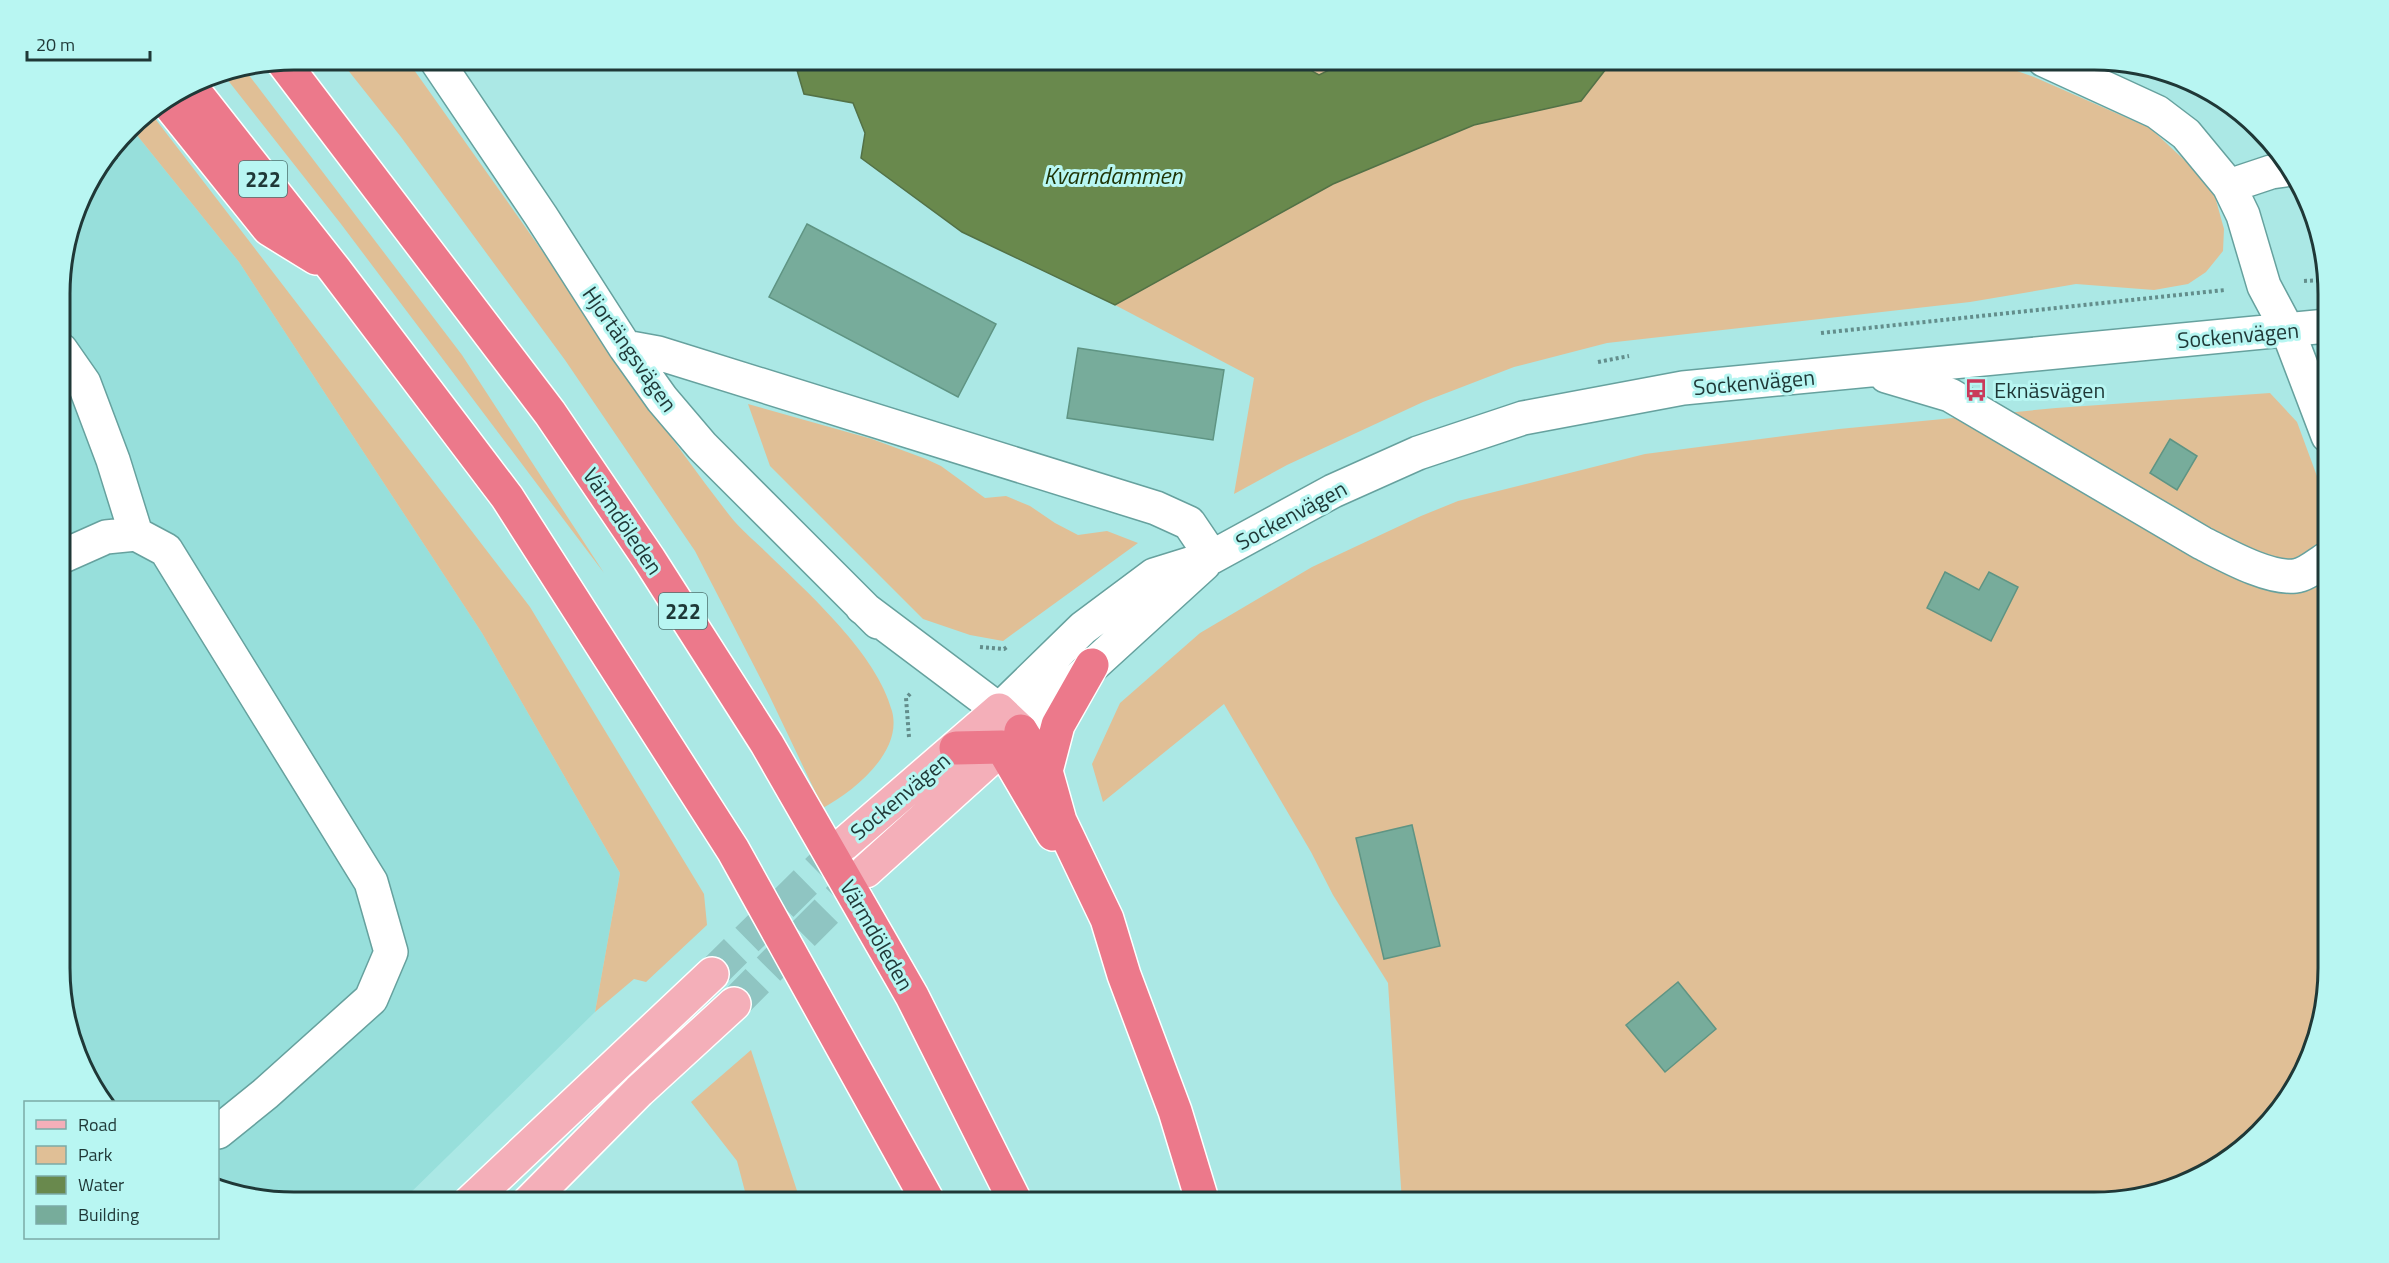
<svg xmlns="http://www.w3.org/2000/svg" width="2389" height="1263" font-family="'Titillium Web',sans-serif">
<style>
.built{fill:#97dfdb}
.green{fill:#e0bf96}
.water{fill:#69894d;stroke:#537146;stroke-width:1.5}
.building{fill:#77ac9b;stroke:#5f9483;stroke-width:1.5}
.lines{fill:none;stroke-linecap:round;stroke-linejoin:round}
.major-tunnel{stroke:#8fc5c2;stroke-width:33;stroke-dasharray:33 16;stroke-linecap:butt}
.minor-casing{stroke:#66a19e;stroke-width:36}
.major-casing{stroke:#fff;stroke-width:36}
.highway-casing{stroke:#fff;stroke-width:36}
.path{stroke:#638e8c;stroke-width:4;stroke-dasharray:3 3;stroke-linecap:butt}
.minor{stroke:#fff;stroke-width:33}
.major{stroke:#f4afb9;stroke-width:33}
.highway{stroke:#ec798b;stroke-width:33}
.labels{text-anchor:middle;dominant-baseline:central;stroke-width:6;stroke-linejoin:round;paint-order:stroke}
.shield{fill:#b8f6f2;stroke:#4d716f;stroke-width:1.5}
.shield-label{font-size:21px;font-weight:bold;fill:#1f3837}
.street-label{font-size:22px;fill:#1f3837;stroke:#b8f6f2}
.poi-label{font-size:22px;fill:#1f3837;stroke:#b8f6f2;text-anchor:start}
.water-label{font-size:24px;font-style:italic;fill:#1f3406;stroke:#b8f6f2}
.rim{fill:none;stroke:#1f3837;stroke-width:3}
</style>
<rect width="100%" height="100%" fill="#abe8e5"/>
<!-- built -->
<path class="built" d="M132,129L239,262L482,633L620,873L595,1012L400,1203H295L218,1185V1102H104L78,1058L62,999L61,279L84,191Z"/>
<!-- green -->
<path class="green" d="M340,60H407C461,136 515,212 568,288C621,365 673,443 730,516C741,530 755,541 767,553C809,594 877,654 892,711C903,752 854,791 823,808L769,695L695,551L565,360L401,137Z
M1292,60H1350L1319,75Z
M1613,60H1986L2034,77L2150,128L2194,169L2214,193L2224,229L2223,251L2206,272L2188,284L2154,290L2076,284L1970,302L1607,343L1514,367L1423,402L1287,465L1234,494L1254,378L1115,305L1333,184L1474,125L1581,101Z
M245,70L462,355L604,573L341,224L223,74Z
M150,112L530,607L704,894L707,925L646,982L634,979L595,1012L620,873L482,633L239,262L132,129L140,119Z
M2270,393L2297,422L2328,506L2329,968L2305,1072L2270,1123L2224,1164L2169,1191L2109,1203H1402L1388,983L1333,895L1311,852L1224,704L1103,802L1092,764L1120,703L1200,633L1312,567L1421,516L1458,501L1645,454L1839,429L2056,408Z
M748,404L872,439L926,459L941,466L985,498L1006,496L1030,506L1055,523L1078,535L1107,531L1138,543L1003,641L970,635L923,619L770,466Z
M751,1050L801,1203H748L737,1161L691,1102Z"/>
<!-- water -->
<path class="water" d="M794,60H1292L1319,75L1350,60H1613L1581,101L1474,125L1333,184L1115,305L962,232L861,158L865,133L853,103L804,94Z"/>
<!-- building -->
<path class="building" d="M113,153L117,158L100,171Z
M807,224L996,324L958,397L769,297Z
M1078,348L1224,370L1213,440L1067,418Z
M2170,439L2197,456L2177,490L2150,473Z
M1945,572L1979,590L1989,572L2018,587L1991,641L1927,608Z
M1412,825L1440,946L1384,959L1356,838Z
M1678,982L1716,1029L1665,1072L1626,1025Z"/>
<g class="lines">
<!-- major-tunnel -->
<path class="major-tunnel" d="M712,974L844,844
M734,1004L866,871"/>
<!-- minor casing -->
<g class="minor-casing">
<path id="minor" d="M436,60L541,216L625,347L662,399L702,446L878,622
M2044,60L2157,112L2186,134L2229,186L2243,215L2264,286L2288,331L2328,436
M2229,186L2271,172L2291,169
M625,347L658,353L1156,508L1189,523L1212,557
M61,350L84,383L113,460L136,534
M1886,376L1950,395L2202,543C2226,555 2268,579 2295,576C2306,575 2318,564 2328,558
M61,557L106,537L136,534L166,550L371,882L391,952L371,999L265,1094L218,1132
M862,607L999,710L1083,628L1154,575L1212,557L1333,491L1418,453L1523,418L1683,388L2327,326
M1021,731L1204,564"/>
</g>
<!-- major casing -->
<g class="major-casing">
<path id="major" d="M844,844L999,710L1021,731L866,871
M469,1203L712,974
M528,1203L639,1091L734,1004"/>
</g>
<!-- highway casing -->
<g class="highway-casing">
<path id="highway" d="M283,62L550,413L649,559L767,744L912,996L1016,1203
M191,87L335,270L507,497L733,850L929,1203
M167,102L269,229L316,258
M1021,731L1046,771L1060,821L1107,919L1124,975L1175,1111L1203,1203
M956,748L1002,747L1053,834
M1046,771L1058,725L1092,665"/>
</g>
<!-- path -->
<path class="path" d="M2304,281L2327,280
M1821,333L2225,290
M1598,362L1629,356
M980,647L1004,649L1007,647
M909,737L906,698L911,693"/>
<!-- minor -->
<use href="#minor" class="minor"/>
<!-- major -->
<use href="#major" class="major"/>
<!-- highway -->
<use href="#highway" class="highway"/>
</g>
<!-- icons -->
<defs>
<g id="bus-bare" transform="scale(1.8)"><path d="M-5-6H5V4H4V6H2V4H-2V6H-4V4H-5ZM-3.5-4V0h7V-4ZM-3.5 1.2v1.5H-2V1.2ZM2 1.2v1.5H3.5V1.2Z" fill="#ca3a5b" stroke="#b8f6f2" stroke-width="2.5" paint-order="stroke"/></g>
</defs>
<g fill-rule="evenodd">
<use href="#bus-bare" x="1976" y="390"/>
</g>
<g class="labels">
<!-- shield labels -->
<g class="shield">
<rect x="239" y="161" width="48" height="36" rx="4.5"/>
<rect x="659" y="593" width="48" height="36" rx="4.5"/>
</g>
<g class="shield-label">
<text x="263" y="179">222</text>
<text x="683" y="611">222</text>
</g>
<!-- street labels -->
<g class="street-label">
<text transform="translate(2238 335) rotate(-5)">Sockenvägen</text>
<text transform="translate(630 349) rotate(55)">Hjortängsvägen</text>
<text transform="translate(1754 382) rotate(-5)">Sockenvägen</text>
<text transform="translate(1291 515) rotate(-28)">Sockenvägen</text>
<text transform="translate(623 521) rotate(56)">Värmdöleden</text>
<text transform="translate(900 796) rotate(-40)">Sockenvägen</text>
<text transform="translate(877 935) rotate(60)">Värmdöleden</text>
</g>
<!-- poi labels -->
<g class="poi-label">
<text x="1994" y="390">Eknäsvägen</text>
</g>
<!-- water labels -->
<g class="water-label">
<text x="1113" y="175">Kvarndammen</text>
</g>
</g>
<!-- crop -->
<path d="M0 0H2389V1263H0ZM294 70H2094A224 224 0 0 1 2318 294V968A224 224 0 0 1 2094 1192H294A224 224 0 0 1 70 968V294A224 224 0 0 1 294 70Z" fill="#b8f6f2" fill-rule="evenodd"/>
<path class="rim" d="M294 70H2094A224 224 0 0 1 2318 294V968A224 224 0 0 1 2094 1192H294A224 224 0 0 1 70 968V294A224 224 0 0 1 294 70Z"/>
<!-- legend -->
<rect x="24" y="1101" width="195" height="138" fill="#b8f6f2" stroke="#7baaa7" stroke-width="1.5"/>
<rect x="36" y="1120" width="30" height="9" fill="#f4afb9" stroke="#7baaa7" stroke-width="1.5"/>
<text x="78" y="1131" font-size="18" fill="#1f3837">Road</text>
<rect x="36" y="1146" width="30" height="18" fill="#e0bf96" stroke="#7baaa7" stroke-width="1.5"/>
<text x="78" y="1161" font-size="18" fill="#1f3837">Park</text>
<rect x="36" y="1176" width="30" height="18" fill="#69894d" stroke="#7baaa7" stroke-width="1.5"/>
<text x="78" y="1191" font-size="18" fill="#1f3837">Water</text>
<rect x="36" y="1206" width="30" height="18" fill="#77ac9b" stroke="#7baaa7" stroke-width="1.5"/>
<text x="78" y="1221" font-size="18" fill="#1f3837">Building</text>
<!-- scale -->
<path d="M27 51v9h123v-9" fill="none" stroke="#1f3837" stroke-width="3"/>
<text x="36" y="51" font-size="18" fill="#1f3837" stroke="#b8f6f2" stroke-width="4.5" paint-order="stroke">20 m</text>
</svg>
